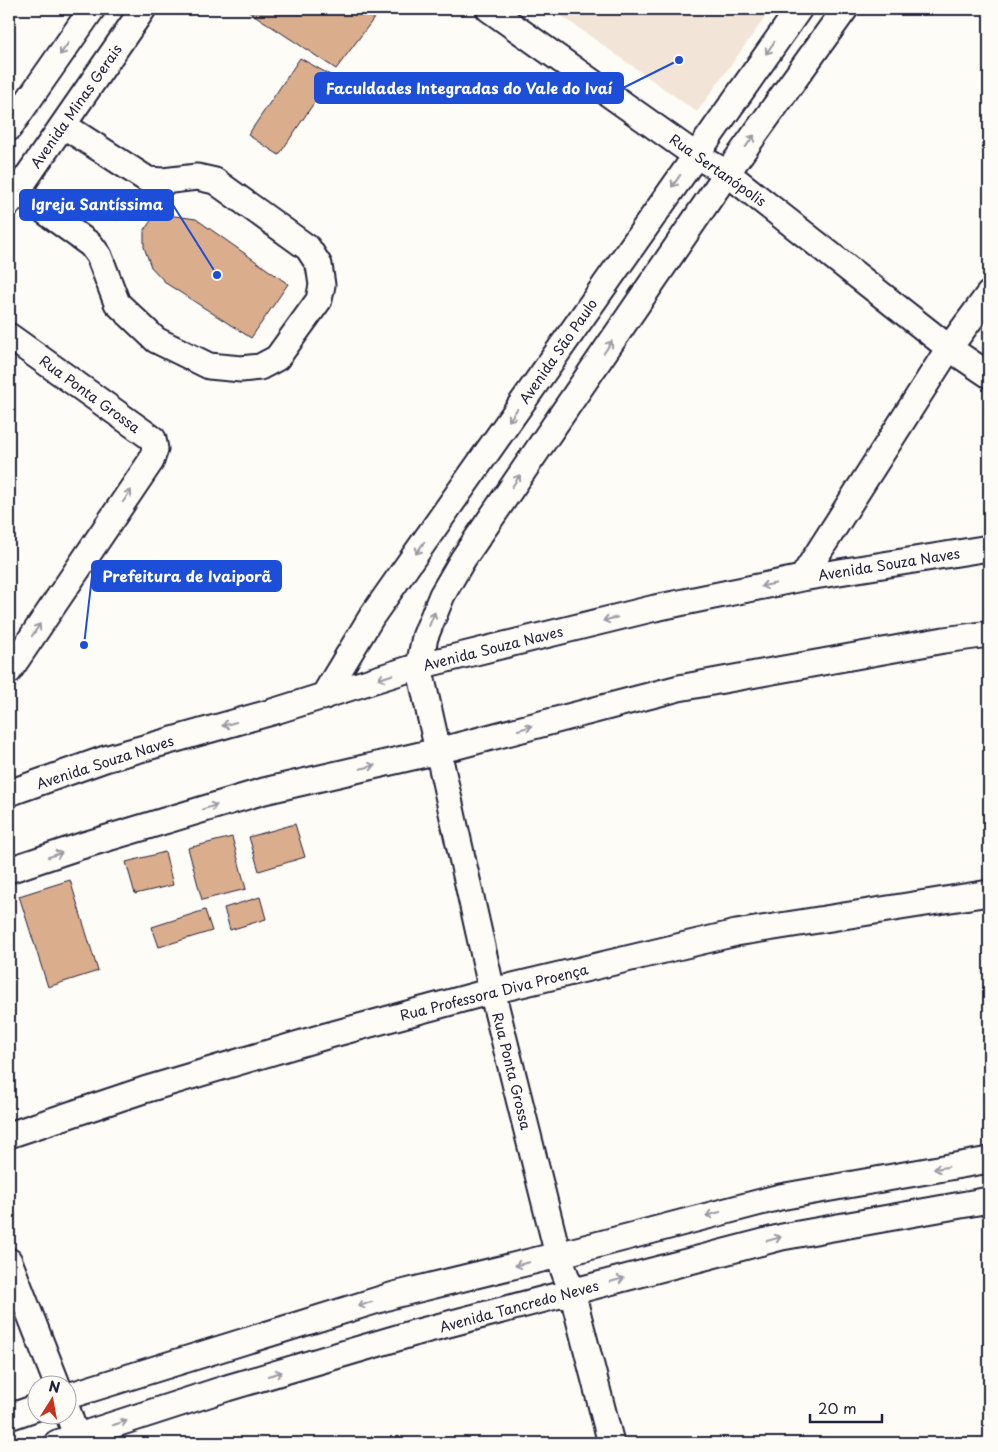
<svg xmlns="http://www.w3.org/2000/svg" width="998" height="1452" font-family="'Playpen Sans',sans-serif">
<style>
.built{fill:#f2e4d7}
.building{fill:#daad8c;stroke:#22223b}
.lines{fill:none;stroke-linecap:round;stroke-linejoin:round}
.minor-casing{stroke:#22223b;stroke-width:29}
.minor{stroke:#fdfcf7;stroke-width:25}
.oneway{stroke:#9a9aa2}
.labels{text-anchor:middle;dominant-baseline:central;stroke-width:4.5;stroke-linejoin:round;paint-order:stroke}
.street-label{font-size:14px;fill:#22223b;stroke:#fdfcf7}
.leader{fill:none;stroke:#1d4ed8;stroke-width:2}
.callout-dot{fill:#1d4ed8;stroke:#fdfcf7;stroke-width:2}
.callout{fill:#1d4ed8;stroke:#1d4ed8;stroke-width:2}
.callout-label{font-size:15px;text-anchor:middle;font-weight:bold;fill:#fff}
</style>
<rect width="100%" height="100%" fill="#fdfcf7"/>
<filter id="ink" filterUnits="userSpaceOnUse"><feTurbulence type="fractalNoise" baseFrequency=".02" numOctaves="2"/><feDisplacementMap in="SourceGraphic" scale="10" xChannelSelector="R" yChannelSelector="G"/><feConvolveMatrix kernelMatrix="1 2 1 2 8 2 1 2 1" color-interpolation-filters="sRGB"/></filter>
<g filter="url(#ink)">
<!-- built -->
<path class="built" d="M552,9H771L697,112Z"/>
<!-- building -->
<path class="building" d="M245,9H381L336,69Z
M300,58L332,76L279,155L248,135Z
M154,216H175L196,219L288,284L251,338L167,284L151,267L144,247V231Z
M295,824L305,857L259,871L249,837Z
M232,837L246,889L202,900L188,848Z
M165,852L173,885L135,894L126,862Z
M70,880L98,971L48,987L19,896Z
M260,897L266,919L230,930L224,908Z
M205,910L212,931L159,947L152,927Z"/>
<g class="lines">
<!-- minor casing -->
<g class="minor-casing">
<path id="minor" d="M489,9L695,155L727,173L949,348L989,375
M9,128L92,9
M17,191L91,245L99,256L117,303L156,340L209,366L241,369L260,367L277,358L319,300L322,285L319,265L308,248L215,181L197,177L163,181L148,180L63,125
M9,203L143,9
M9,336L153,439L155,449L151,461L9,671
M802,578L949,348L989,294
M323,697L372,616L799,9
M9,793L105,759L272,712L419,666L655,608L802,578L989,548
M9,870L81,846L264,791L438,751L679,688L944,640L989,634
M9,1135L144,1090L326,1036L492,991L736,933L989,893
M9,1261L57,1384
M68,1396L394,1295L558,1255L780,1197L989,1160
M68,1412L78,1443
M9,1417L38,1407
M57,1443L227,1388L414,1333L782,1237L989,1200
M611,1443L572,1292L558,1255L492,991L419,666L425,637L442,595L463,559L727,173L845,9"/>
</g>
<!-- minor -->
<use href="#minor" class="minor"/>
</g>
<!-- one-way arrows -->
<defs><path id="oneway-shaft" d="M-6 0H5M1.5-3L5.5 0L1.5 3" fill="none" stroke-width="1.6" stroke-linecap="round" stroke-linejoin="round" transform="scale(1.25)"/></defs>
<g class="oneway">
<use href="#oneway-shaft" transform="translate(770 48) rotate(125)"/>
<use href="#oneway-shaft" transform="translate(64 49) rotate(125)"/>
<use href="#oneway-shaft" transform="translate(750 141) rotate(-54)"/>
<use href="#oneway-shaft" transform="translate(676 181) rotate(125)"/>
<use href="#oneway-shaft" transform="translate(608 347) rotate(-56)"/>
<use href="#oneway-shaft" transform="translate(513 415) rotate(125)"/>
<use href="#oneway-shaft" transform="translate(516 481) rotate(-56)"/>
<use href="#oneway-shaft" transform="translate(127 496) rotate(-56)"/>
<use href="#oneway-shaft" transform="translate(420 548) rotate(125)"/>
<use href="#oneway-shaft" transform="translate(768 585) rotate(168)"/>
<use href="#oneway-shaft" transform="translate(432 619) rotate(-68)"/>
<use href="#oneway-shaft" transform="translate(610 619) rotate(166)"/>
<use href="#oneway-shaft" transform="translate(36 630) rotate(-56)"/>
<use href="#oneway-shaft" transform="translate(385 677) rotate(162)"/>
<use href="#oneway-shaft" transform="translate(229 724) rotate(164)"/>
<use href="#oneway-shaft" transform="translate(525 728) rotate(-15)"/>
<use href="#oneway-shaft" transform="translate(368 767) rotate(-13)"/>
<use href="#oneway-shaft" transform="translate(210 807) rotate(-17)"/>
<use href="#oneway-shaft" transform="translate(55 855) rotate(-18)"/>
<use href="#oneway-shaft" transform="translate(941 1168) rotate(170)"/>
<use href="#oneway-shaft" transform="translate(713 1214) rotate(165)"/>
<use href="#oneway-shaft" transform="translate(774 1239) rotate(-15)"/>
<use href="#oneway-shaft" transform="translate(522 1264) rotate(166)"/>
<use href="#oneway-shaft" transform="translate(617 1280) rotate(-15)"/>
<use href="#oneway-shaft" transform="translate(365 1304) rotate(162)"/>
<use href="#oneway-shaft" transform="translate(275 1374) rotate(-16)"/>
<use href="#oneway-shaft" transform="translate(120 1423) rotate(-18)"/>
</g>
</g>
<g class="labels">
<!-- street labels -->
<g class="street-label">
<text transform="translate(76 106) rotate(-55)">Avenida Minas Gerais</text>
<text transform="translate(718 170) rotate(35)">Rua Sertanópolis</text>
<text transform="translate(558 351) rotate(-55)">Avenida São Paulo</text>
<text transform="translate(90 394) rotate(36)">Rua Ponta Grossa</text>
<text transform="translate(889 564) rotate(-9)">Avenida Souza Naves</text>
<text transform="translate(493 648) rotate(-14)">Avenida Souza Naves</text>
<text transform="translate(105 762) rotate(-18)">Avenida Souza Naves</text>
<text transform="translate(494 992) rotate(-14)">Rua Professora Diva Proença</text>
<text transform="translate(512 1071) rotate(76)">Rua Ponta Grossa</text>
<text transform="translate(519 1306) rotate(-15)">Avenida Tancredo Neves</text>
</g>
</g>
<!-- callouts -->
<path class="leader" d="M679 60L623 88M217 275L173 205M84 645L92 576"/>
<g class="callout-dot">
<circle cx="679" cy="60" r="5"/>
<circle cx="217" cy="275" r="5"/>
<circle cx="84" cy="645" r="5"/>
</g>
<g class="callout">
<rect x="315" y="73" width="308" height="30" rx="5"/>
<rect x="20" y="190" width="153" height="30" rx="5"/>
<rect x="92" y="561" width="189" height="30" rx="5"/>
</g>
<g class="callout-label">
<text x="469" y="94">Faculdades Integradas do Vale do Ivaí</text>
<text x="97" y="210">Igreja Santíssima</text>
<text x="187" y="582">Prefeitura de Ivaiporã</text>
</g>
<!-- margin -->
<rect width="998" height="1452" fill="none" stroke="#fdfcf7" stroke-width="30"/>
<rect x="15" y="15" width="968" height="1422" fill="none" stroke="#22223b" stroke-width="2" filter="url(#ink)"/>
<!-- north arrow -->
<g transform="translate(52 1400) rotate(11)"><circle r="24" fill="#fdfcf7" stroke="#a5a5ac"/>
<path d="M0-4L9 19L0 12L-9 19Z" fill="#c8321e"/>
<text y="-8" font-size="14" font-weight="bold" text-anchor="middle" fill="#22223b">N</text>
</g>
<!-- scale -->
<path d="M810 1414v8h72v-8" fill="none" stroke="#22223b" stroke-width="2.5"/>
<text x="818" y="1414" font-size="15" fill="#22223b" stroke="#fdfcf7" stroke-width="4" paint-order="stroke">20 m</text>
</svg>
